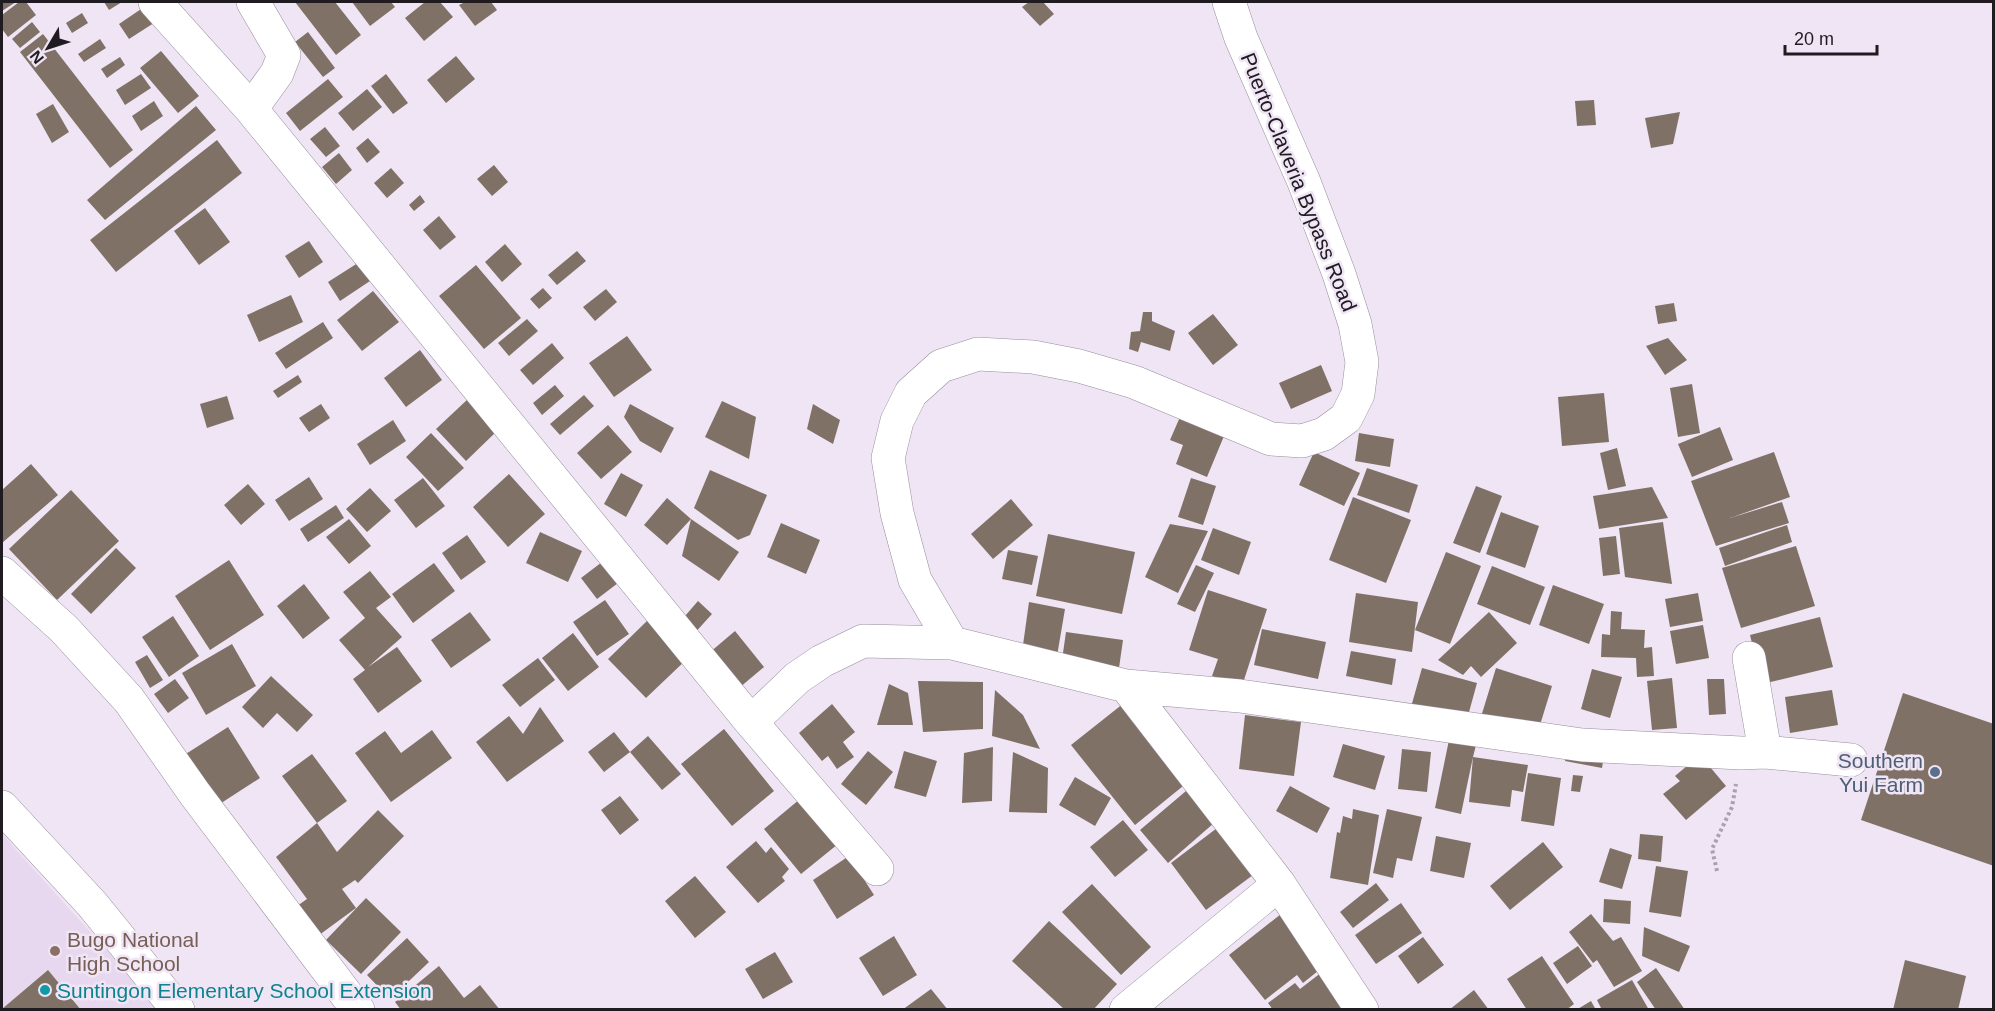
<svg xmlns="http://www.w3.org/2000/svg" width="1995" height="1011" font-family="Arial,sans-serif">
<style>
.built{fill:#e7d8ef}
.building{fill:#807167}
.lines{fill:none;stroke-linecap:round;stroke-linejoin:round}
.minor-casing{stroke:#978e9c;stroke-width:34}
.path{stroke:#a9a1ae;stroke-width:4;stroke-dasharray:3 3;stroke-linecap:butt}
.minor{stroke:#fff;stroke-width:33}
.service-dot{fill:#5c6f8a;stroke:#efe5f5;stroke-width:2}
.education-dot{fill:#8d6e63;stroke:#efe5f5;stroke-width:2}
.culture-dot{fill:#0f9aa8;stroke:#efe5f5;stroke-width:2}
.labels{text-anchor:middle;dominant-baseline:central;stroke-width:5;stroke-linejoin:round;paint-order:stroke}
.street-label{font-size:21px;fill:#1f1b21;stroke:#efe5f5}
.service-label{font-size:21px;fill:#4e5e75;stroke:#efe5f5;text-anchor:end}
.education-label{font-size:21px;fill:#785e54;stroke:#efe5f5;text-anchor:start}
.culture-label{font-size:21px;fill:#0d838f;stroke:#efe5f5;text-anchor:start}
</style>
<rect width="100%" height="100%" fill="#efe5f5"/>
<!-- built -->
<path class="built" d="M2,833L16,850L160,1009H2Z"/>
<!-- building -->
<path class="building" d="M2,2H16L2,11Z
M19,2H26L36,15L8,37L2,29V15Z
M104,2H122L109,10Z
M295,2H335L361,35L336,55Z
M352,2H391L395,7L370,26Z
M425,2H440L453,17L424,41L405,18Z
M465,2H491L497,10L475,26L459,5Z
M1029,2H1043L1054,14L1040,26L1022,7Z
M147,5L157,21L129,39L119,24Z
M82,13L88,23L72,33L66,23Z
M32,22L40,32L20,48L12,39Z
M308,32L335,68L323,77L295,42Z
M43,34L133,150L110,168L20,52Z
M100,39L106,48L84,62L78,54Z
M161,51L199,96L178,113L140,68Z
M456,56L475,79L446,103L427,80Z
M120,57L125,65L107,78L101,69Z
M141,74L151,88L125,105L116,90Z
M386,74L408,103L393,114L371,86Z
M328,79L343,97L300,131L286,113Z
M367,89L382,107L353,131L338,113Z
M1594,100L1596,125L1577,126L1575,101Z
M154,101L163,116L141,131L132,116Z
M53,104L69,132L52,143L36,114Z
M196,106L216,130L105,220L87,200Z
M1680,112L1673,144L1651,148L1645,118Z
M325,127L340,146L326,157L310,139Z
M368,138L380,152L367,163L356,148Z
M217,140L242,173L116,272L90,240Z
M339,153L352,170L336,184L322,167Z
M494,165L508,182L492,196L477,179Z
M391,168L404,183L387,198L374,183Z
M420,195L425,202L414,211L409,205Z
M205,208L230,242L199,265L174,231Z
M439,216L456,237L440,250L423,230Z
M309,241L323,262L299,278L285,256Z
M505,244L522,264L502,282L485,262Z
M577,251L586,261L557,285L548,275Z
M361,261L373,279L340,301L328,282Z
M476,265L521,318L484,349L439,296Z
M543,288L552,298L539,309L530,299Z
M606,289L617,302L595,321L583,307Z
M373,291L399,322L362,351L337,320Z
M291,295L303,322L259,342L247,315Z
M1674,303L1677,321L1658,324L1655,306Z
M1143,312H1152V321L1175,331L1170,351L1141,342L1138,352L1129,349L1131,332L1140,331Z
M1213,314L1238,345L1213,365L1188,333Z
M527,319L538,331L509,356L498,343Z
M323,322L333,338L286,369L275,353Z
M627,336L652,370L614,397L589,363Z
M1668,338L1687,360L1665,375L1646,346Z
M552,343L564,358L533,385L520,370Z
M420,350L442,380L406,407L384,378Z
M1321,365L1332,391L1291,409L1279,383Z
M298,375L302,382L278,398L273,391Z
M1692,384L1700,433L1678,437L1670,388Z
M555,385L564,396L542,415L533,403Z
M1604,393L1609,442L1562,446L1558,397Z
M584,395L594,406L560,435L550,424Z
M227,396L234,419L207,428L200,404Z
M468,399L497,431L466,461L436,429Z
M722,401L756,417L749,459L705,437Z
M321,404L330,418L309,432L299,418Z
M630,404L674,428L661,453L640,441L624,417Z
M813,404L840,420L833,444L807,429Z
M1180,417L1224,436L1207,477L1176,464L1183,445L1170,440Z
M393,420L406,441L370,465L357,444Z
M608,425L632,452L601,479L577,453Z
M1720,427L1733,460L1692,477L1678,444Z
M431,433L464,468L438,491L406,457Z
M1359,433L1394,439L1390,467L1355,461Z
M1617,448L1626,486L1608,490L1600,453Z
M1314,452L1360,473L1344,506L1299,485Z
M1774,452L1790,497L1730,518L1782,502L1789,523L1716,546L1691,481Z
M31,464L58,495L2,543V490Z
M1367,468L1418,485L1409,513L1357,495Z
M710,470L767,495L750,535L738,540L694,508Z
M621,473L643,485L626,517L604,504Z
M509,474L545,514L508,547L473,507Z
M309,477L323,499L289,521L275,500Z
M423,478L445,506L416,528L394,500Z
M1191,478L1216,486L1203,525L1178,517Z
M248,484L265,504L241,525L224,505Z
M1476,486L1502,496L1480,553L1453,543Z
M1652,487L1668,518L1599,529L1593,496Z
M370,488L391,511L367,532L346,509Z
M71,490L119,541L57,600L9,549Z
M1353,497L1411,520L1386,583L1329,560Z
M667,498L691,519L667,545L644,525Z
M1011,499L1033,525L993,559L971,534Z
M336,505L344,518L308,542L300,529Z
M1501,512L1539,526L1525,568L1486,554Z
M349,519L371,546L349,564L326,537Z
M691,519L739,552L719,581L682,556Z
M1663,522L1672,584L1625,577L1619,528Z
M781,523L820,540L806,574L767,557Z
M1170,524L1208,531L1178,593L1145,577Z
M1787,525L1792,542L1725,566L1719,548Z
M1213,528L1251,542L1239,575L1201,560Z
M540,532L582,551L568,582L526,563Z
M1048,534L1135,552L1122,614L1036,596Z
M467,535L486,562L461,580L442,553Z
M1616,536L1620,574L1603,576L1599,538Z
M1796,546L1815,606L1741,628L1722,568Z
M116,548L136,568L91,614L71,594Z
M1008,550L1038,556L1032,585L1002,579Z
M1446,552L1481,566L1450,644L1415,630Z
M606,559L622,580L597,599L581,578Z
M229,560L264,615L210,650L175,596Z
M434,563L455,591L413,623L392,594Z
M1196,565L1214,573L1195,612L1177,604Z
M1492,566L1545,587L1530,625L1477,604Z
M370,571L391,597L376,608L402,637L368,667L397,647L422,681L378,713L353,679L365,670L339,640L365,618L343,592Z
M304,584L330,618L303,639L277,606Z
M1553,585L1604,604L1589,644L1539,625Z
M1208,590L1267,609L1242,686L1212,676L1218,659L1189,650Z
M1356,593L1418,602L1412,652L1349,642Z
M1698,593L1703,621L1670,627L1665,599Z
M605,600L629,634L597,656L573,622Z
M698,601L712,614L692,636L679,623Z
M1029,602L1065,609L1057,656L1022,652Z
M1611,611L1622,612L1621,629L1645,630L1644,648L1652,647L1654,676L1637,677L1636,658L1601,657L1602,634L1610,635Z
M470,612L491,640L451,668L431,640Z
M1489,612L1517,643L1481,677L1471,666L1463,675L1438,660Z
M173,616L199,656L169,677L142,637Z
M1820,617L1833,667L1762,684L1750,635Z
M648,620L687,659L646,698L608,659Z
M1703,625L1709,658L1676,664L1670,631Z
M1262,629L1326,642L1318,679L1254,665Z
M735,631L764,667L739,688L709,653Z
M1066,632L1123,640L1118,675L1061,667Z
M573,633L599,667L568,691L542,658Z
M232,644L256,686L206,715L182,673Z
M1351,651L1396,659L1392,685L1346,676Z
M147,655L163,680L150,688L135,662Z
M538,658L555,680L520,707L502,685Z
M1422,668L1477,683L1466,723L1411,707Z
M1496,668L1552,686L1536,738L1480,720Z
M1592,669L1622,677L1610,718L1581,709Z
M271,676L313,715L297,732L277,713L263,728L242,707Z
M1672,678L1677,728L1652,730L1647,681Z
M175,679L189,698L168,713L154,694Z
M1707,679H1724L1726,714L1709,715Z
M918,681L983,682V729L923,732Z
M889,684L908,693L913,725H877Z
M995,690L1023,715L1040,749L992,736Z
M1832,690L1838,725L1790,733L1785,697Z
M1903,693L1994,724V866L1861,820Z
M1124,703L1188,782L1135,825L1071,745Z
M832,704L855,732L843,742L854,757L837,769L828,756L822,761L799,733Z
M540,707L564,741L507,782L476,742L509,716L523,734Z
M1245,715L1301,722L1294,776L1239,769Z
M228,727L260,778L212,809L178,759Z
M724,729L774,791L732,826L681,764Z
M432,730L452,758L391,802L355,753L385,731L401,753Z
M614,732L630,752L604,772L588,752Z
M648,736L681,774L662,790L630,752Z
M1449,740L1476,745L1473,757L1528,765L1523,792L1512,790L1510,807L1469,802L1473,757L1461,814L1435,808Z
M1343,744L1385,756L1375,790L1333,777Z
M993,747L992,801L962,803L964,753Z
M1568,748L1604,755L1602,768L1565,761Z
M1402,749L1431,752L1427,792L1398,789Z
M868,751L893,772L866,805L841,784Z
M904,751L937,761L926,797L894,788Z
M1013,752L1048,768L1047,813L1009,812Z
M312,754L347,801L317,823L282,776Z
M1700,755L1726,786L1686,820L1663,794L1680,781L1675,776Z
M1528,773L1561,778L1554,826L1521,821Z
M1573,775L1583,776L1580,792L1571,791Z
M1075,777L1111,798L1095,826L1059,805Z
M1290,786L1330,808L1317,833L1276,811Z
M1186,791L1214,823L1168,863L1140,830Z
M620,796L639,820L620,835L601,810Z
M800,799L838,844L801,874L764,829Z
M1353,809L1379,815L1368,885L1330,878L1337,832L1340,833L1343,816L1352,819Z
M1387,809L1422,817L1412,861L1397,858L1393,878L1373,873Z
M378,810L404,836L358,883L355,880L342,889L356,908L311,941L290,911L307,899L276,857L317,823L337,852Z
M1123,820L1148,850L1115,877L1090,847Z
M1221,825L1257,872L1206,910L1171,863Z
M1640,834L1663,836L1661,862L1638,859Z
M1436,836L1471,843L1464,878L1430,871Z
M756,841L766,853L771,847L789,869L782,877L785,881L758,903L726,867Z
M1543,842L1563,867L1510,910L1490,886Z
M1610,848L1632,855L1622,889L1599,882Z
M849,856L874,895L837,919L813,880Z
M1656,866L1688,871L1681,917L1649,912Z
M695,876L726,912L695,938L665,901Z
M1376,883L1389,900L1353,928L1340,912Z
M1092,884L1151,947L1121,975L1062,912Z
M366,898L401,932L361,974L326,940Z
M1604,899L1631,901L1630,924L1603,922Z
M1401,903L1422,933L1376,964L1355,935Z
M1286,910L1328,963L1303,983L1297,975L1265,1000L1229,955Z
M1591,914L1613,941L1621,937L1642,971L1614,987L1597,960L1593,963L1569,932Z
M1049,921L1117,984L1093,1010H1065L1012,961Z
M1644,927L1690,946L1679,972L1642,956Z
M894,936L917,975L883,996L859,958Z
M1423,937L1444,965L1418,984L1398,956Z
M407,938L429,962L390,999L367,975Z
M1578,946L1592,966L1567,984L1553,963Z
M775,952L793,982L763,999L745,969Z
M1542,956L1574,1004L1566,1010H1527L1507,979Z
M1905,960L1966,976L1958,1010H1893Z
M439,966L464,998L480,985L500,1010H401L395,1002Z
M1656,968L1685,1010H1656L1637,982Z
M48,970L81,1010H2V1009Z
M1322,972L1350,1010H1273L1268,1003L1295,983L1300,989Z
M1632,980L1649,1010H1602L1597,1000Z
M931,989L948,1010H902Z
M1474,990L1489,1010H1449Z
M1591,1001L1596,1010H1576Z"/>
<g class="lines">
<!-- minor casing -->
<g class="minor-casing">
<path id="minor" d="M155,2L251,109L751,722L877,869
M251,109L277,73L284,55L253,2
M2,573L64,629L129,700L195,794L358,1010
M952,643L915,580L897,513L888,458L897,421L911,393L941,366L978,354L1033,357L1079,366L1134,382L1271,439L1302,441L1324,434L1346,418L1358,394L1362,362L1355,324L1339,274L1304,182L1241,38L1229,2
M1749,658L1765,752
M1126,686L1279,884L1362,1010
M751,722L797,678L822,661L863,641L952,643L1126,686L1240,696L1582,745L1741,753L1765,752L1851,760
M2,807L92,904L178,1010
M1126,1010L1279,884"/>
</g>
<!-- path -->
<path class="path" d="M1717,871L1712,849L1732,807L1736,784"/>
<!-- minor -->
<use href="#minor" class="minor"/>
</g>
<!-- markers -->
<circle class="service-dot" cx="1935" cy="772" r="6"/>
<circle class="education-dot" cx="55" cy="951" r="6"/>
<circle class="culture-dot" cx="45" cy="990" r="6"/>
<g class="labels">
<!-- street labels -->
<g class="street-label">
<text transform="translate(1299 182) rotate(68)">Puerto-Claveria Bypass Road</text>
</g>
<!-- service labels -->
<g class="service-label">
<text x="1923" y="760">Southern<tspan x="1923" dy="24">Yui Farm</tspan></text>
</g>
<!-- education labels -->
<g class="education-label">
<text x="67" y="939">Bugo National<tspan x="67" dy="24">High School</tspan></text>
</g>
<!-- culture labels -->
<g class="culture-label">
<text x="57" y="990">Suntingon Elementary School Extension</text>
</g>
</g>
<!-- border -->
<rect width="1995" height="1011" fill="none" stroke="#1f1b21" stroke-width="6"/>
<!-- north arrow -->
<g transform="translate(48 48) rotate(231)" stroke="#efe5f5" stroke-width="4.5" paint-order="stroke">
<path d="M0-4.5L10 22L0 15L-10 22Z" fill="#1f1b21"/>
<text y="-9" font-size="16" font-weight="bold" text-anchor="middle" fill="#1f1b21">N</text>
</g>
<!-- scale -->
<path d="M1785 45v9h92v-9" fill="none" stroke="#1f1b21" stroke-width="3"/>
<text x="1794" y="45" font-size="18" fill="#1f1b21" stroke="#efe5f5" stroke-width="4.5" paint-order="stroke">20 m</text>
</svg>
